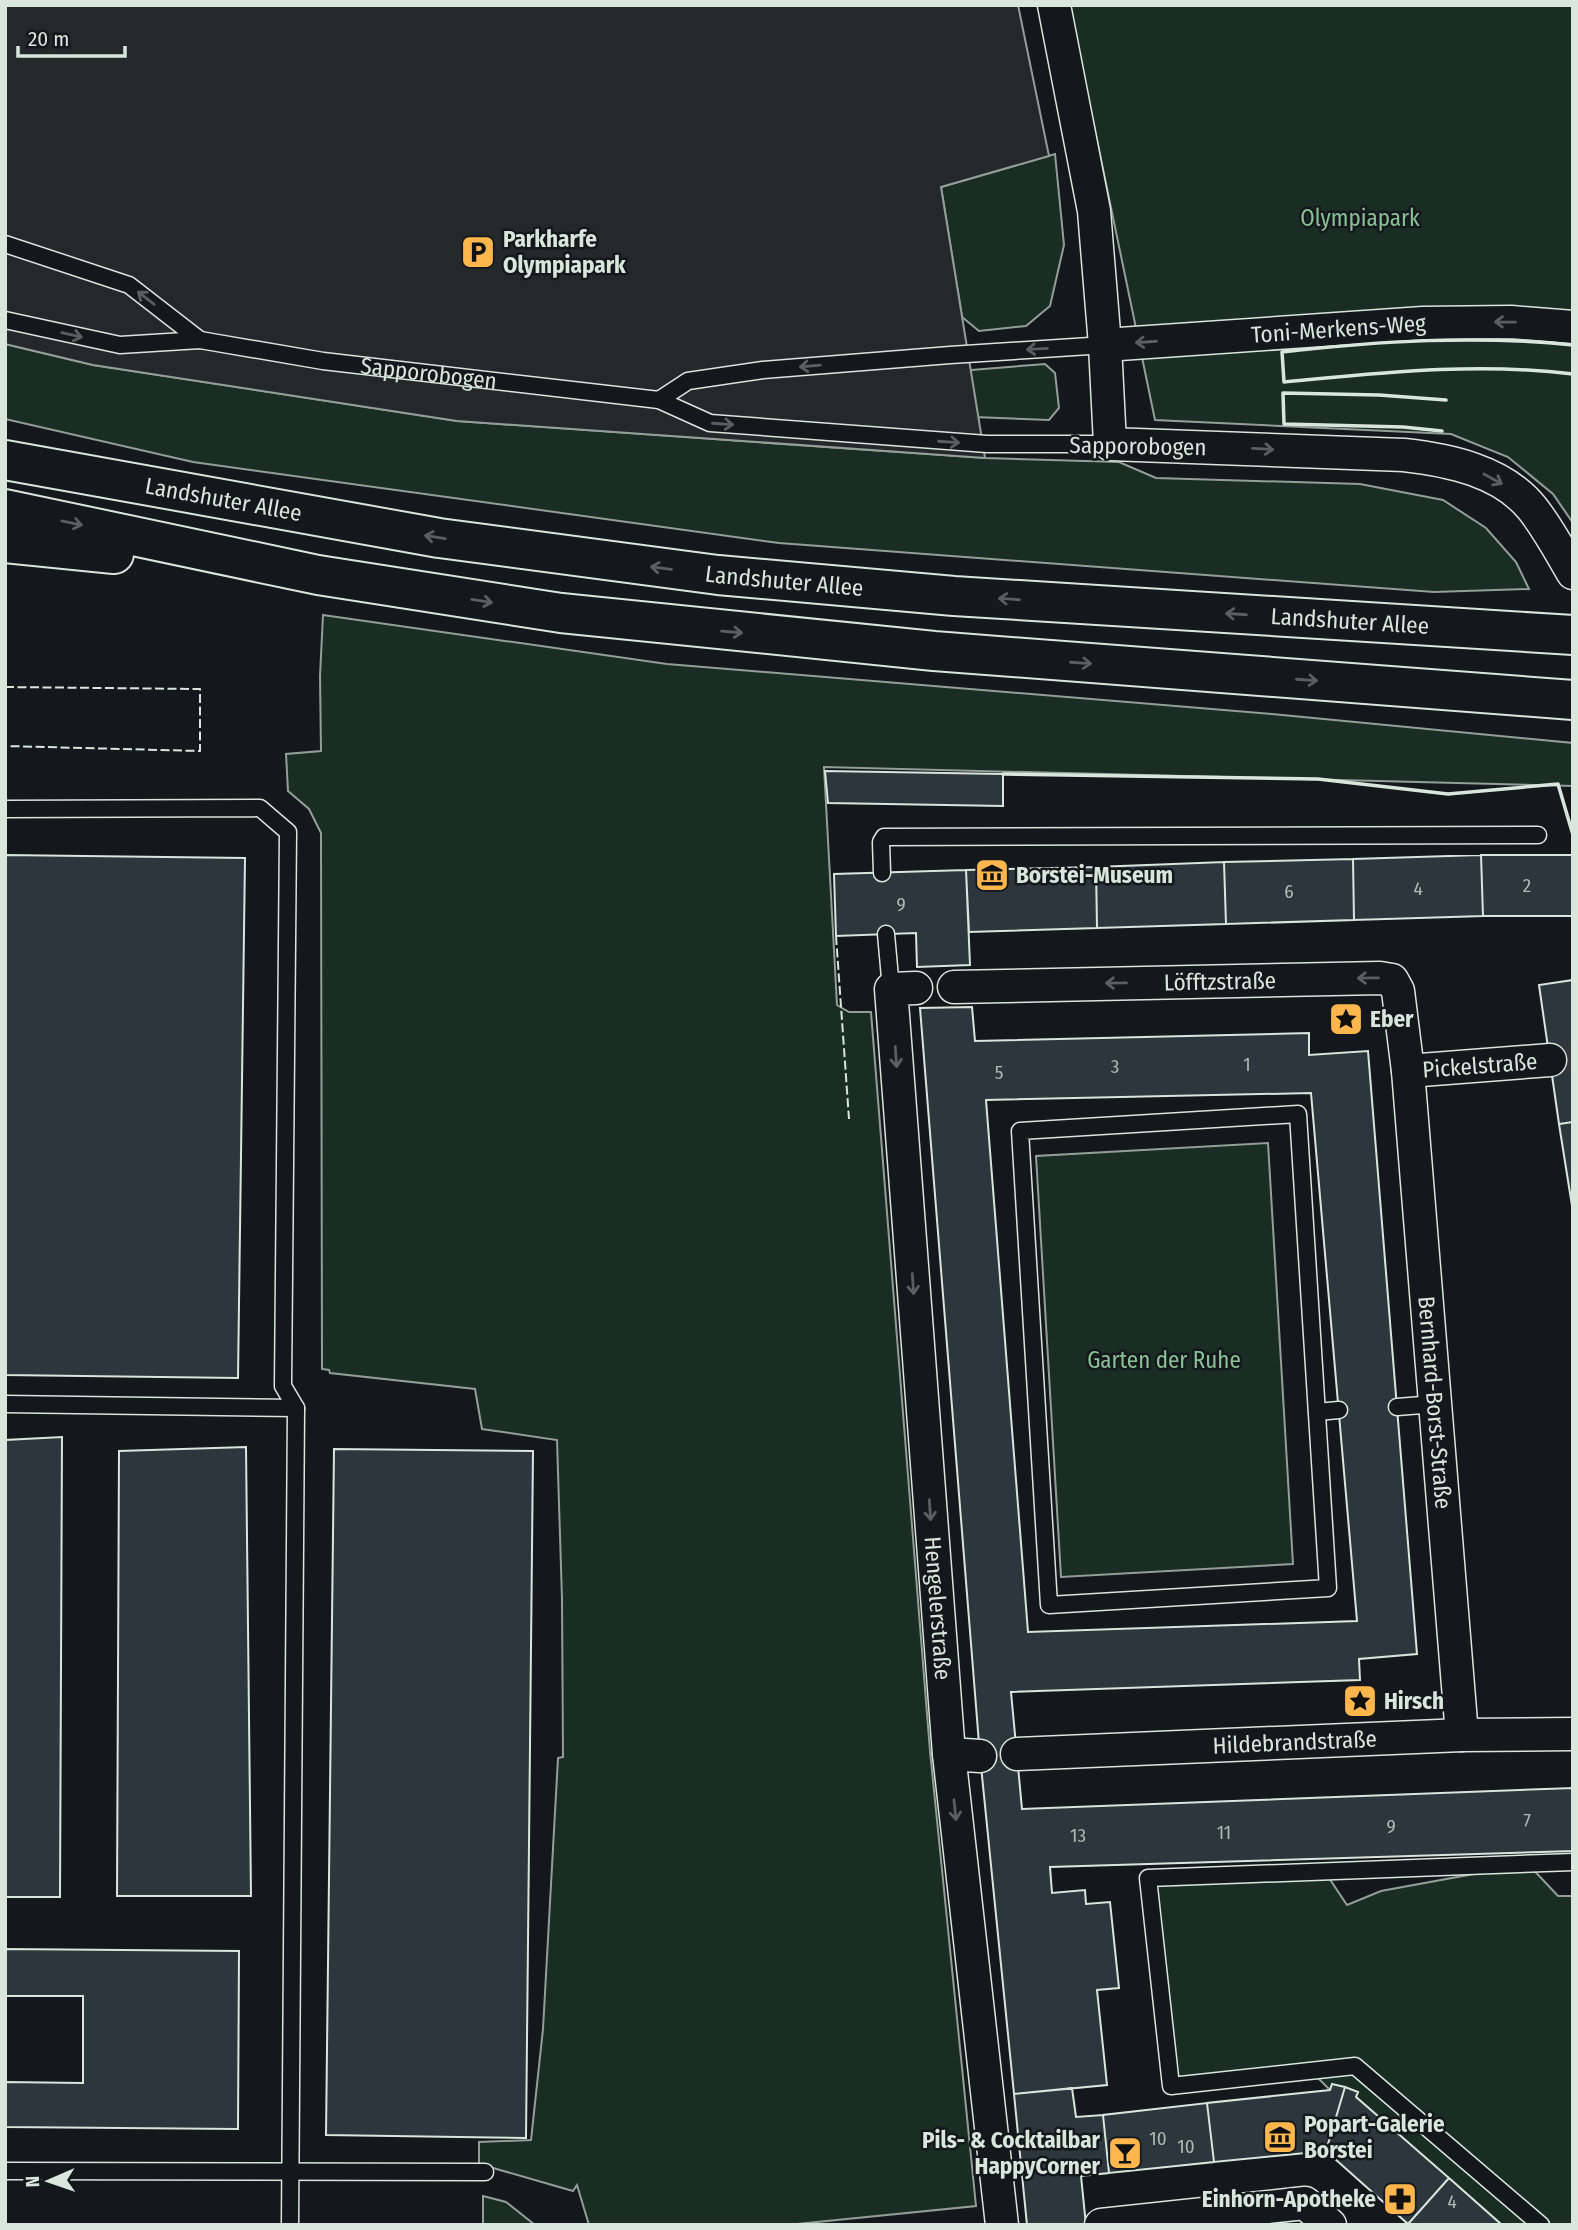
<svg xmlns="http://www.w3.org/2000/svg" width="1578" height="2230" font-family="'Fira Sans Condensed',sans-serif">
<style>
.green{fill:#1a2d24;stroke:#939e99;stroke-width:2}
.parking{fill:#24282b;stroke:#939e99;stroke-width:2}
.building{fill:#2c363c;stroke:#d8e6dc;stroke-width:2;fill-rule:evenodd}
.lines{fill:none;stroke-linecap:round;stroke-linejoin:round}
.minor-tunnel{stroke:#313739;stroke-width:32;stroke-dasharray:32 16;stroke-linecap:butt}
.service-casing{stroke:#d8e6dc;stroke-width:19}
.minor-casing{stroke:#d8e6dc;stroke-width:35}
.trunk-casing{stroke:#d8e6dc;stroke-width:42}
.service{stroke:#14181c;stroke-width:16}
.minor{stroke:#14181c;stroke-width:32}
.trunk{stroke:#14181c;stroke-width:38}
.fence{stroke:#d8e6dc;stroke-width:2;stroke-dasharray:9 3.5;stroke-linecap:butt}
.wall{stroke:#d8e6dc;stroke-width:3.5}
.oneway{stroke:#59605f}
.labels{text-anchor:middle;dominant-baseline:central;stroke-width:5;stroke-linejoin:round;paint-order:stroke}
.number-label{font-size:19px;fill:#adbab4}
.park-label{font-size:23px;fill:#8ac095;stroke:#14181c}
.poi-label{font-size:23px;font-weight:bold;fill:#d8e6dc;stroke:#14181c;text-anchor:start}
.street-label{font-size:23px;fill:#d8e6dc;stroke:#14181c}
</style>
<rect width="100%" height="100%" fill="#14181c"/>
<!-- green -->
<path class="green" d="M1069,5H1573V523L1553,494L1508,457L1451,434L1155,420Z
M1055,154L1064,245L1050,306L1026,326L979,331L962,317L941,187Z
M5,344L93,365L457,421L985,458L1119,462L1156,478L1360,484L1443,500L1486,528L1516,562L1529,589L1434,592L779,543L193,462L5,419Z
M1045,364L1055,373L1059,408L1049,420L724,407L708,391Z
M323,615L667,664L1272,714L1573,743V786L824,767L837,1005L849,1012H871L930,1751L976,2206L787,2225H589L577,2185L573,2191L479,2164V2142L531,2140L543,2029L558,1758L563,1757L562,1599L557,1440L482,1429L475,1389L330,1373L329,1370L322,1369L321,833L309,809L288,791L286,754L321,751L320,676Z
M1268,1143L1293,1564L1061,1577L1036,1156Z
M1528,1864L1558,1896H1573V2225H1502L1356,2097L1358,2092L1332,2085L1330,2090L1311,2071L1171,2086L1148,1878H1329L1347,1905L1381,1891Z
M483,2196L506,2202L535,2225H483Z"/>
<!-- parking -->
<path class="parking" d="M5,5H1018L1049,156L941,187L985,458L457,421L93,365L5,344Z"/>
<!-- building -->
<path class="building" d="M825,771L1003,774V806L828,803Z
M5,855L245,858L238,1378L5,1375Z
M1481,855H1573V916H1483Z
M1481,855L1483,916L1354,920L1353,859Z
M1353,859L1354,920L1226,924L1224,862Z
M1224,862L1226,924L1097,928L1096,867Z
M1096,867L1097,928L969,932L966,870Z
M966,870L970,965L917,967L916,933L836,936L834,874Z
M1573,980V1122L1559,1124L1539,985Z
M972,1007L975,1041L1309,1033V1055L1368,1051L1417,1654L1359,1659L1360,1680L1011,1692L1022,1809L1573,1788V1851L1050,1867L1052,1893L1085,1890L1086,1904L1110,1902L1119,1988L1097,1990L1107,2085L1014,2094L980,1756L920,1008ZM1311,1093L1357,1621L1028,1632L986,1100Z
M1573,1122V1212L1559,1124Z
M62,1437L60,1897H5V1440Z
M246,1447L251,1896H117L119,1451Z
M334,1449L533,1451L526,2138L326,2135Z
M5,1949L239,1951L238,2129L5,2127V2082L83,2083V1996H5Z
M1332,2084L1345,2087L1326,2151L1214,2162L1207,2103L1330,2090Z
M1345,2087L1358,2092L1356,2097L1449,2178L1408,2224L1326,2151Z
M1072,2088L1076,2117L1103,2115L1109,2173L1081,2176L1086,2225H1027L1014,2094Z
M1207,2103L1214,2162L1109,2173L1103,2115Z
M1449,2178L1502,2225L1408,2224Z"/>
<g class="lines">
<!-- minor-tunnel -->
<path class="minor-tunnel" d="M1550,1060L1573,1057"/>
<!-- service casing -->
<g class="service-casing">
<g id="service">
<path d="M5,244L129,285L200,340"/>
<path id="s1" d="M5,320L120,345L200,340L323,361L659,400L710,423L987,444H1110"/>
<path d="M659,400L688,381L763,370L950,355L1105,345"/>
<path d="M5,809L260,808L288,832L283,1386L296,1408L5,1404"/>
<path d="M882,873L881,842L884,837L1538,835"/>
<path d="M886,934L891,989"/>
<path d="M1298,1114L1328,1588L1049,1605L1020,1131Z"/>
<path d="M1397,1407L1435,1404"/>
<path d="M1317,1412L1339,1410"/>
<path d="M5,2171L485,2172"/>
<path d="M290,2225L296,1408"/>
<path d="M1541,2225L1355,2066L1171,2086L1148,1878L1573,1862"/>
</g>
</g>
<!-- minor casing -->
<g class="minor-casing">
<g id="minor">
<path d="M1054,5L1094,211L1105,345L1110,444L1404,455C1449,460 1502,471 1532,508C1548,528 1560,551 1573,573"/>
<path id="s2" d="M1105,345L1423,323L1511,322L1573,327"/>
<path id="s3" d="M954,987L1380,978L1392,980L1398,991L1408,1071L1462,1735"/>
<path id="s4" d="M916,988L891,989L949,1754L1002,2225"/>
<path id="s5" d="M1408,1071L1550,1060"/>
<path d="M949,1754L980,1756"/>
<path id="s6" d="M1017,1754L1462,1735L1573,1734"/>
<path d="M1101,2225L1305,2203L1330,2225"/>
</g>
</g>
<!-- trunk casing -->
<g class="trunk-casing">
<g id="trunk">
<path id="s7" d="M5,460L439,538L718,575L954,596L1573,635"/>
<path d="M5,509L318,575L561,613L934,651L1573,700"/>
<path d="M5,543L114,554"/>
</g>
</g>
<!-- service -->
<use href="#service" class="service"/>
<!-- minor -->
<use href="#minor" class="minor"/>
<!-- trunk -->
<use href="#trunk" class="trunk"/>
<!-- fence -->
<path class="fence" d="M5,687L200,689V751L5,746
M836,936L849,1119"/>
<!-- wall -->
<path class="wall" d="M1573,345C1476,335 1379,341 1282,352L1284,382C1380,373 1476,362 1573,374
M1442,431L1403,427L1284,424L1283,393L1379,395L1446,400
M1003,774L1318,779L1448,794L1558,784L1573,835"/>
</g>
<!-- one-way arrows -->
<defs><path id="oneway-shaft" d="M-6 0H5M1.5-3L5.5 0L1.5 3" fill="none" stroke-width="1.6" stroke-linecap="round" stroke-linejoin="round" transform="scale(1.75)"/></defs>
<g class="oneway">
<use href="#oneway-shaft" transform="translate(146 298) rotate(-142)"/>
<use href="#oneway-shaft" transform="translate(1505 322) rotate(-179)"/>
<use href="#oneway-shaft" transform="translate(72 335) rotate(13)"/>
<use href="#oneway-shaft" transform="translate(1146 342) rotate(176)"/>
<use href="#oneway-shaft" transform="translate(1037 349) rotate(177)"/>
<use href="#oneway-shaft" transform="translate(810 366) rotate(175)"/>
<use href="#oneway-shaft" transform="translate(723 424) rotate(4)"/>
<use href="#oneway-shaft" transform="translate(949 442) rotate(4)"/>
<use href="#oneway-shaft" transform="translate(1263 449) rotate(3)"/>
<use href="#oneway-shaft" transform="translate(1493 479) rotate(29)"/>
<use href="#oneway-shaft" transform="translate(72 523) rotate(12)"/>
<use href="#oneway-shaft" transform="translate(435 537) rotate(-171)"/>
<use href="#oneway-shaft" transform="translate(661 568) rotate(-172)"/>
<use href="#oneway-shaft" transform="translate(1009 599) rotate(-176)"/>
<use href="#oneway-shaft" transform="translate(482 601) rotate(9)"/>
<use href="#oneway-shaft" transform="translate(1236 614) rotate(-176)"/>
<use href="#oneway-shaft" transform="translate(732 632) rotate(5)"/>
<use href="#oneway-shaft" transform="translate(1081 663) rotate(4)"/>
<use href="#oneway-shaft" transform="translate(1307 680) rotate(4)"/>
<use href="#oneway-shaft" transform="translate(1368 978) rotate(179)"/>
<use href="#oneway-shaft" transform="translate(1116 983) rotate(179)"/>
<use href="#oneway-shaft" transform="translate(896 1057) rotate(86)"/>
<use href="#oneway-shaft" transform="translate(913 1284) rotate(86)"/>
<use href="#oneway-shaft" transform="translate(930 1510) rotate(86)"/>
<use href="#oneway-shaft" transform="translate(955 1810) rotate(84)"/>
</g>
<!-- icons -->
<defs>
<g id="parking-square" transform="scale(1.75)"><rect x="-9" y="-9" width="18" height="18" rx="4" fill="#ffb74d" stroke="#14181c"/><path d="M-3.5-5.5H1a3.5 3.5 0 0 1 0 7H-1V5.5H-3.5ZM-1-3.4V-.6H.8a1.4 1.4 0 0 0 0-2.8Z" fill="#111"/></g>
<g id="museum-square" transform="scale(1.75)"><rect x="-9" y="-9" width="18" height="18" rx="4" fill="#ffb74d" stroke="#14181c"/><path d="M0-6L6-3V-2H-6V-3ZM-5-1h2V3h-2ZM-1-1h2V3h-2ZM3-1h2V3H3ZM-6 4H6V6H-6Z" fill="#111"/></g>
<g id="sight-square" transform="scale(1.75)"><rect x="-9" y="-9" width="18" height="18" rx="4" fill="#ffb74d" stroke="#14181c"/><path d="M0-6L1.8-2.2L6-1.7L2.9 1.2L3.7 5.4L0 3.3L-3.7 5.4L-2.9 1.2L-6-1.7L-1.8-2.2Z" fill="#111"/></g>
<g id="bar-square" transform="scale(1.75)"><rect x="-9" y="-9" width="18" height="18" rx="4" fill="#ffb74d" stroke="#14181c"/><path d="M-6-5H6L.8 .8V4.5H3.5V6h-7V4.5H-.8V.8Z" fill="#111"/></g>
<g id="pharmacy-square" transform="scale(1.75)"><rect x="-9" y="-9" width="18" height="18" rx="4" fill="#ffb74d" stroke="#14181c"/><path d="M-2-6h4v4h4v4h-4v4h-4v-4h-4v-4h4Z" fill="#111"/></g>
</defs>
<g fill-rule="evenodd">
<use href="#parking-square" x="478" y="252"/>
<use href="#museum-square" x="992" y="875"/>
<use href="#sight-square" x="1346" y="1019"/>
<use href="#sight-square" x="1360" y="1701"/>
<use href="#museum-square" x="1280" y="2137"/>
<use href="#bar-square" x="1125" y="2153"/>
<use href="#pharmacy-square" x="1400" y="2199"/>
</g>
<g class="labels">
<!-- number labels -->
<g class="number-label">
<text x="1527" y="885">2</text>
<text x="1418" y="888">4</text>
<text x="1289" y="891">6</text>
<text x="901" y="904">9</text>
<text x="1247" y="1064">1</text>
<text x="1115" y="1066">3</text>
<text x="999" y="1072">5</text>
<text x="1527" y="1820">7</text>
<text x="1391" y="1826">9</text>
<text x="1224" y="1832">11</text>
<text x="1078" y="1835">13</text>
<text x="1158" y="2138">10</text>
<text x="1186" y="2146">10</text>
<text x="1452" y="2201">4</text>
</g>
<!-- park labels -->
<g class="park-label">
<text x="1360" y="218">Olympiapark</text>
<text x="1164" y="1360">Garten der Ruhe</text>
</g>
<!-- poi labels -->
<g class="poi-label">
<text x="503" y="239">Parkharfe<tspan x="503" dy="26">Olympiapark</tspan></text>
<text x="1016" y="875">Borstei-Museum</text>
<text x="1370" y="1019">Eber</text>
<text x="1384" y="1701">Hirsch</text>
<text x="1304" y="2124">Popart-Galerie<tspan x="1304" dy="26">Borstei</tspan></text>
<text x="1100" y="2140" text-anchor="end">Pils- &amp; Cocktailbar<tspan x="1100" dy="26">HappyCorner</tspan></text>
<text x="1376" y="2199" text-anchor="end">Einhorn-Apotheke</text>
</g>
<!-- street labels -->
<g class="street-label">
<text stroke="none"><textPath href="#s2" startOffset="234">Toni-Merkens-Weg</textPath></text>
<text stroke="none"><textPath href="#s1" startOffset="429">Sapporobogen</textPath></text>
<text transform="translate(1138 446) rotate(1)">Sapporobogen</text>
<text stroke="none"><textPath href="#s7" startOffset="222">Landshuter Allee</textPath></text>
<text stroke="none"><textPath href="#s7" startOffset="789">Landshuter Allee</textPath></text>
<text stroke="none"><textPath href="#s7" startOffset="1356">Landshuter Allee</textPath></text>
<text stroke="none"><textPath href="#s3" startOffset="266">Löfftzstraße</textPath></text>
<text stroke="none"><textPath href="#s5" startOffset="72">Pickelstraße</textPath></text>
<text stroke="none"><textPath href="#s3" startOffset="864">Bernhard-Borst-Straße</textPath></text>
<text stroke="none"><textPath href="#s4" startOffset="646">Hengelerstraße</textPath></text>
<text stroke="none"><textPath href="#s6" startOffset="278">Hildebrandstraße</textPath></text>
</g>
</g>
<!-- border -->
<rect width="1578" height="2230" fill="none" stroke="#d8e6dc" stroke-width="14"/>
<!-- north arrow -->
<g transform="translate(49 2181) rotate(268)" stroke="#14181c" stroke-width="5" paint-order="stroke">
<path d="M0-5L12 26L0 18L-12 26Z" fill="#d8e6dc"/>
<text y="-10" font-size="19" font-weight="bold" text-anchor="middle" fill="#d8e6dc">N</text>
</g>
<!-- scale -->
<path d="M18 46v10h107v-10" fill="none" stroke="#d8e6dc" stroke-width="3.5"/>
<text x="28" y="46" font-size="21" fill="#d8e6dc" stroke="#14181c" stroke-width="5" paint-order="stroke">20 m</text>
</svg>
